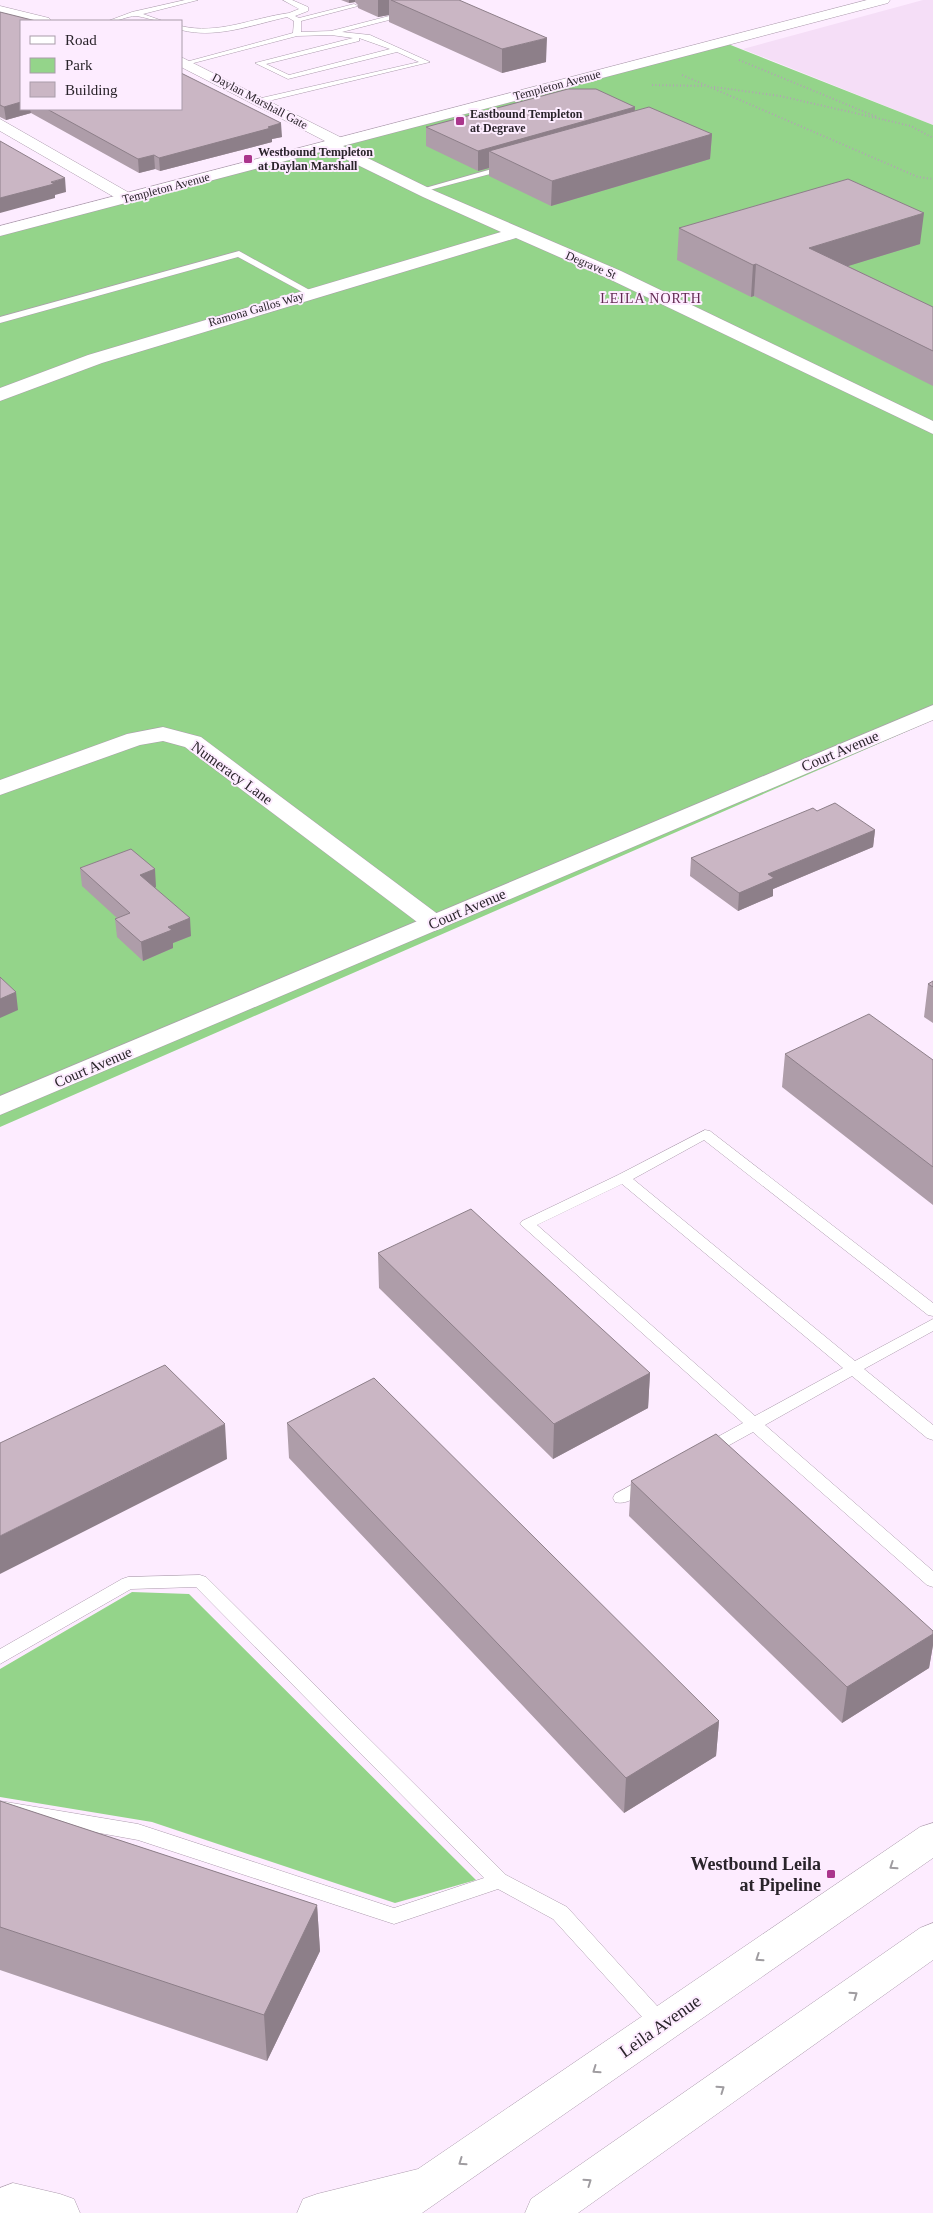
<svg xmlns="http://www.w3.org/2000/svg" width="933" height="2213" font-family="'Times New Roman',serif">
<style>
.built{fill:#f5def7}
.green{fill:#94d48a}
.lines{fill:none;stroke-linecap:round;stroke-linejoin:round}
.service-casing{stroke:#ad9cae;stroke-width:1}
.minor-casing{stroke:#ad9cae;stroke-width:1}
.tertiary-casing{stroke:#ad9cae;stroke-width:1}
.path{stroke:#b1a4b2;stroke-width:2;stroke-dasharray:1 2.5;stroke-linecap:butt}
.service{fill:#fff;fill-rule:evenodd}
.minor{fill:#fff;fill-rule:evenodd}
.tertiary{fill:#fff;fill-rule:evenodd}
.wall{fill:#ae9da9}
.shaded-wall{fill:#8d7f89}
.building{fill:#cab6c4;stroke:#8d7f89}
.oneway{stroke:#9f9ca0}
.poi-dot{fill:#aa358c;stroke:#fdecff;stroke-width:2}
.labels{text-anchor:middle;dominant-baseline:central;stroke-width:4;stroke-linejoin:round;paint-order:stroke}
.far-street-label{font-size:12px;fill:#2a242b;stroke:#fdecff}
.far-poi-label{font-size:12px;font-weight:bold;fill:#2a242b;stroke:#fdecff;text-anchor:start}
.far-neighbourhood-label{font-size:14px;letter-spacing:1px;fill:#622952;stroke:#fdecff}
.street-label{font-size:15px;fill:#2a242b;stroke:#fdecff}
.near-poi-label{font-size:18px;font-weight:bold;fill:#2a242b;stroke:#fdecff;text-anchor:end}
.near-street-label{font-size:18px;fill:#2a242b;stroke:#fdecff}
</style>
<rect width="100%" height="100%" fill="#fdecff"/>
<!-- built -->
<path class="built" d="M923,0H933V125L743,49Z"/>
<!-- green -->
<path class="green" d="M723,42L933,125V720L0,1127V231Z
M132,1592L189,1594L476,1880L395,1903L152,1822L0,1797V1669Z"/>
<g class="lines">
<!-- service casing -->
<g class="service-casing">
<path id="service" d="M185,0H198L143,14L163,21C154,21 145,17 136,16C127,16 118,22 108,21L132,12Z
M283,0H292L308,7V11L295,16L299,18L354,4L358,6L301,21V32L331,31L389,16V20L342,32L370,35L430,62L260,103H257V99L419,62L397,52L288,79L255,63L353,38L331,35L297,36L186,65L182,63L293,33L294,21L287,17C252,25 216,39 181,30V26C218,35 252,18 289,13L299,9ZM359,38L390,49L289,75L266,64L359,41Z
M506,165L510,167L509,169L422,192L418,190Z
M239,251L315,293L308,295L238,257L0,323V317Z
M705,1130L710,1131L933,1303V1316L928,1315L704,1140L633,1179L855,1361L933,1319V1331L864,1369L933,1425V1440L927,1438L852,1376L765,1425L933,1571V1587L927,1585L753,1432L713,1454L707,1456L701,1454L699,1450L701,1446L743,1423L520,1224L522,1221L618,1175ZM622,1184L843,1368L755,1416L537,1225Z
M646,1477L652,1479L654,1483L652,1487C641,1493 628,1506 615,1502L613,1498L615,1494Z
M200,1575L206,1577L506,1875L567,1907L668,2018L671,2024L668,2030L661,2033L654,2030L553,1919L498,1889L394,1924L138,1840L0,1815V1801L138,1824L394,1908L484,1878L196,1587L131,1589L0,1664V1649L122,1579L128,1577Z"/>
</g>
<!-- minor casing -->
<g class="minor-casing">
<path id="minor" d="M0,6L49,18L51,21H28L0,14Z
M181,57L344,139L346,142L343,146L435,191L621,271L933,421V434L609,279L516,238L102,363L0,401V388L88,355L501,232L423,197L323,148L321,145L325,141L181,67Z
M0,119L133,195L135,198L133,201H121L0,131Z
M163,727L201,737L443,918L447,923L443,928L434,931L425,928L185,747L163,741L140,745L0,795V780L127,734Z"/>
</g>
<!-- tertiary casing -->
<g class="tertiary-casing">
<path id="tertiary" d="M867,0H890L888,3L0,236V226Z
M933,705V720L0,1115V1096Z
M933,1823V1858L422,2213H297L303,2199L317,2194L418,2169L920,1827Z
M933,1923V1960L578,2213H525L531,2199L920,1928Z
M13,2183L60,2194L74,2199L80,2213H0V2188Z"/>
</g>
<!-- path -->
<path class="path" d="M739,60L877,117
M682,75L918,177L933,179
M652,85L705,86
M714,87L780,96L885,120
M885,120L911,126L933,138"/>
<!-- service -->
<use href="#service" class="service"/>
<!-- minor -->
<use href="#minor" class="minor"/>
<!-- tertiary -->
<use href="#tertiary" class="tertiary"/>
</g>
<!-- wall -->
<path class="wall" d="M341,0H459L546,62L502,73L389,22V15L378,17L358,8V5L355,2L349,3Z
M0,12L21,109H181L282,137L272,139V142L160,171L155,169L139,173L31,113L6,120L0,117Z
M635,111L712,134L710,159L551,206L489,176V168L478,171L426,146V127Z
M679,228L920,244L848,266L933,307V386L754,296L751,297L677,260Z
M817,811L875,830L873,847L773,889V896L738,911L690,876L691,858Z
M80,868L156,887L155,888L191,936L173,943V948L143,961L117,937L115,919L117,918L82,886Z
M933,981V1023L924,1017L928,984Z
M785,1054L933,1060V1205L782,1087Z
M378,1253L650,1373L648,1408L553,1459L379,1288Z
M287,1423L719,1721L716,1756L624,1813L289,1458Z
M631,1481L933,1631V1645L929,1668L842,1723L629,1516Z
M0,1801L317,1905L320,1951L267,2061L0,1970Z"/>
<!-- shaded-wall -->
<path class="shaded-wall" d="M349,0H355V2L349,3Z
M378,0H389V15L378,17Z
M547,38L546,62L502,73V49Z
M21,102V109H30L31,113L6,120L4,107Z
M635,107L634,127L489,151V168L478,171V151Z
M281,123L282,137L272,139V142L160,171L159,158Z
M712,134L710,159L551,206L552,181Z
M154,155L155,169L139,173L138,159Z
M65,178L66,192L55,195V198L0,213V198Z
M924,213L920,244L806,279L809,248Z
M756,264L754,296L751,297L753,265Z
M875,830L873,847L773,889V896L738,911L739,893L768,874Z
M155,869L156,887L142,893L140,875Z
M190,918L191,936L173,943V948L143,961L141,942L168,927Z
M16,992L18,1010L0,1018V999Z
M650,1373L648,1408L553,1459L554,1424Z
M225,1424L227,1459L0,1574V1536Z
M933,1634V1645L929,1668L842,1723L847,1687Z
M719,1721L716,1756L624,1813L626,1778Z
M317,1905L320,1951L267,2061L264,2015Z"/>
<!-- building -->
<path class="building" d="M391,0H459L547,38L502,49Z
M0,12L36,21H21V102L4,107L0,105Z
M181,73L281,123L268,127L271,128L159,158L154,155L138,159L47,109H181Z
M568,89H596L635,107L478,151L426,127Z
M649,107L712,134L552,181L489,151Z
M0,141L65,178L51,182L54,184L0,198Z
M848,179L924,213L809,248L933,307V351L756,264L753,265L679,228Z
M835,803L875,830L768,874L774,878L739,893L691,858L813,808L817,811Z
M131,849L155,869L140,875L190,918L168,927L172,930L141,942L115,919L130,913L80,868Z
M0,977L16,992L0,999Z
M933,981V987L928,984Z
M869,1014L933,1060V1167L785,1054Z
M471,1209L650,1373L554,1424L378,1253Z
M165,1365L225,1424L0,1536V1443Z
M374,1378L719,1721L626,1778L287,1423Z
M716,1434L933,1631V1634L847,1687L631,1481Z
M0,1801L317,1905L264,2015L0,1927Z"/>
<!-- one-way arrows -->
<defs><path id="oneway-chevron" d="M-2-3.5L2.5 0L-2 3.5" fill="none" stroke-width="1.6" stroke-linecap="round" stroke-linejoin="round" transform="scale(1.25)"/></defs>
<g class="oneway">
<use href="#oneway-chevron" transform="translate(893 1866) rotate(146)"/>
<use href="#oneway-chevron" transform="translate(759 1958) rotate(146)"/>
<use href="#oneway-chevron" transform="translate(854 1995) rotate(-35)"/>
<use href="#oneway-chevron" transform="translate(596 2070) rotate(145)"/>
<use href="#oneway-chevron" transform="translate(721 2089) rotate(-35)"/>
<use href="#oneway-chevron" transform="translate(462 2162) rotate(145)"/>
<use href="#oneway-chevron" transform="translate(588 2182) rotate(-35)"/>
</g>
<!-- markers -->
<g class="poi-dot">
<rect x="455" y="116" width="10" height="10" rx="2.5"/>
<rect x="243" y="154" width="10" height="10" rx="2.5"/>
<rect x="826" y="1869" width="10" height="10" rx="2.5"/>
</g>
<g class="labels">
<!-- far-street labels -->
<g class="far-street-label">
<text transform="translate(557 85) rotate(-15)">Templeton Avenue</text>
<text transform="translate(260 101) rotate(28)">Daylan Marshall Gate</text>
<text transform="translate(166 188) rotate(-15)">Templeton Avenue</text>
<text transform="translate(591 265) rotate(23)">Degrave St</text>
<text transform="translate(256 309) rotate(-16)">Ramona Gallos Way</text>
</g>
<!-- far-poi labels -->
<g class="far-poi-label">
<text x="470" y="114">Eastbound Templeton<tspan x="470" dy="14">at Degrave</tspan></text>
<text x="258" y="152">Westbound Templeton<tspan x="258" dy="14">at Daylan Marshall</tspan></text>
</g>
<!-- far-neighbourhood labels -->
<g class="far-neighbourhood-label">
<text x="651" y="298">LEILA NORTH</text>
</g>
<!-- street labels -->
<g class="street-label">
<text transform="translate(840 751) rotate(-23)">Court Avenue</text>
<text transform="translate(232 773) rotate(36)">Numeracy Lane</text>
<text transform="translate(467 909) rotate(-23)">Court Avenue</text>
<text transform="translate(93 1067) rotate(-23)">Court Avenue</text>
</g>
<!-- near-poi labels -->
<g class="near-poi-label">
<text x="821" y="1864">Westbound Leila<tspan x="821" dy="21">at Pipeline</tspan></text>
</g>
<!-- near-street labels -->
<g class="near-street-label">
<text transform="translate(660 2026) rotate(-35)">Leila Avenue</text>
</g>
</g>
<!-- legend -->
<rect x="20" y="20" width="162" height="90" fill="#fdecff" stroke="#a99caa"/>
<rect x="30" y="36" width="25" height="8" fill="#ffffff" stroke="#a99caa"/>
<text x="65" y="45" font-size="15" fill="#2a242b">Road</text>
<rect x="30" y="58" width="25" height="15" fill="#94d48a" stroke="#a99caa"/>
<text x="65" y="70" font-size="15" fill="#2a242b">Park</text>
<rect x="30" y="82" width="25" height="15" fill="#cab6c4" stroke="#a99caa"/>
<text x="65" y="95" font-size="15" fill="#2a242b">Building</text>
</svg>
